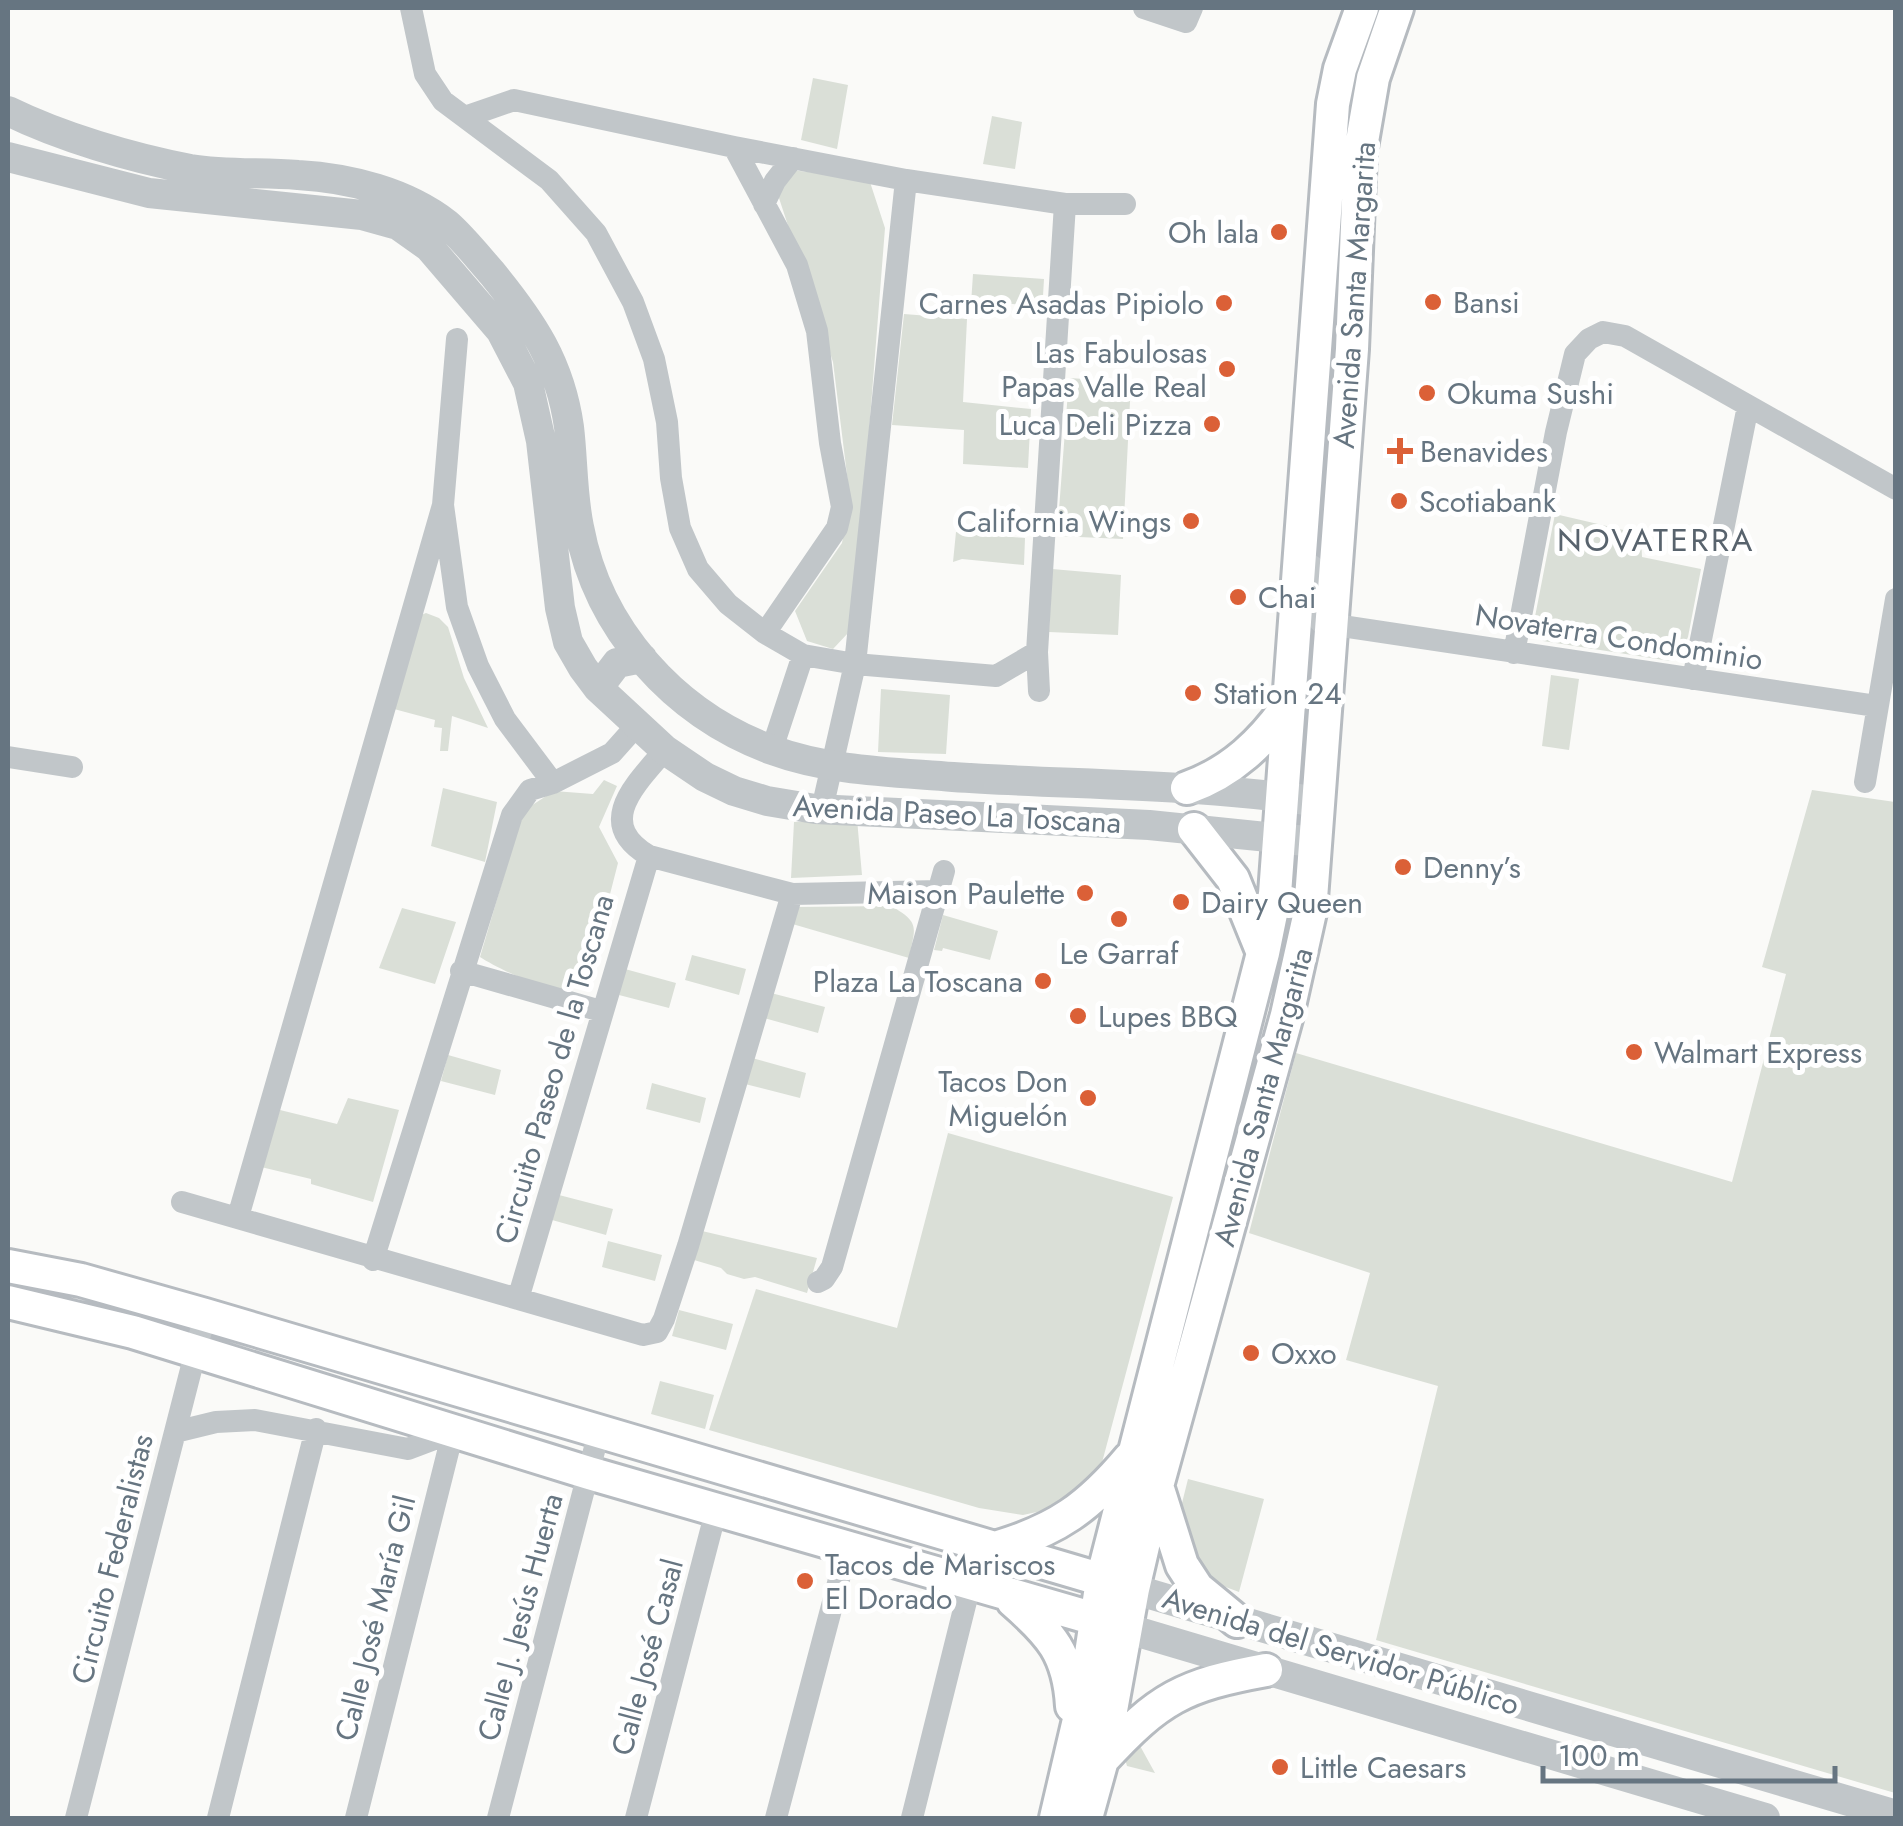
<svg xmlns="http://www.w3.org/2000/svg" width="1903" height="1826" font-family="Jost,sans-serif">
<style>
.green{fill:#dadfd7}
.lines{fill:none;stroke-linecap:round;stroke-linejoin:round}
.secondary-casing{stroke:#b6bbc0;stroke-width:38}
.minor{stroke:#c1c6c9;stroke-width:22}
.tertiary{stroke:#c1c6c9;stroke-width:30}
.secondary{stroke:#fff;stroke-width:32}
.poi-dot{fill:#db6037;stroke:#fff;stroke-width:4}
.labels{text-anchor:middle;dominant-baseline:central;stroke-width:10;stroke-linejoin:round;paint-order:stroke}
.poi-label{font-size:30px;fill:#667581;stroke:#fff;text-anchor:start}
.street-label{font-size:30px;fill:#667581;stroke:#fff}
.neighbourhood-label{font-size:32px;letter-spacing:2.5px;fill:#58636d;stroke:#fff}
</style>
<rect width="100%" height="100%" fill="#fafaf8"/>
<!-- green -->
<path class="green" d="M813,78L848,85L837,149L801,140Z
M992,116L1022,122L1015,169L983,164Z
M791,170L869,179L885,228L856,597L849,632L833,649L807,641L795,611L842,543L850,499L833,362L777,192Z
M973,274L1044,279L1042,313L1034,312V306L982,301L980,306L971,304Z
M904,314L967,319L963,402L1031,409L1028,468L963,464L964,430L892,425Z
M1069,378L1131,382L1123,539L1057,536Z
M1555,514L1641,534L1642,557L1701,569L1688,637L1679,658L1670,661L1543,641L1533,627Z
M956,532L1025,538L1024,565L962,559L953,562Z
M1052,569L1121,575L1118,635L1049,632Z
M426,613L439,618L448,627L464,678L488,728L452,716L448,751H440L442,728L434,727L435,720L394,709L414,618Z
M1551,675L1579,679L1569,750L1542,746Z
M881,689L950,695L946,754L878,752Z
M604,780L617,786L599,827L618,863L589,976C580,982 570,990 558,989C537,987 497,968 480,957L523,811L554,791L593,794Z
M443,788L497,802L485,862L431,846Z
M1812,790L1895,802V1793L1376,1640L1438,1386L1346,1360L1370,1273L1249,1233L1296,1053L1732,1182L1786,974L1762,967Z
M857,819L862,875L791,878L794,822Z
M891,906C921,923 915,927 909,958L789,923L793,907Z
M402,908L456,922L435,984L379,968Z
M943,915L998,931L990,960L943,948L942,951L934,950Z
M692,955L746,969L739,995L685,980Z
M625,969L676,983L669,1008L619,995Z
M771,993L825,1007L818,1033L764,1018Z
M448,1055L501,1070L495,1095L441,1081Z
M752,1058L806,1073L800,1098L745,1084Z
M652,1083L706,1098L700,1123L646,1109Z
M348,1098L399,1110L373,1202L311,1184V1179L261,1167L280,1110L337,1124Z
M948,1133L1173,1197L1100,1470L1055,1508L1023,1515L979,1508L709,1430L756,1289L897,1328Z
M559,1195L613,1209L606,1235L552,1220Z
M702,1231L817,1258L807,1293L755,1277L744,1279L727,1274L721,1268L694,1260Z
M608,1241L662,1255L655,1281L602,1267Z
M679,1310L733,1324L726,1350L672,1336Z
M660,1381L714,1395L705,1429L651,1414Z
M1188,1479L1264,1499L1239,1592L1215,1583L1199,1563L1188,1539L1181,1507Z
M1139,1744L1155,1773L1127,1766L1125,1759Z"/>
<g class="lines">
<!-- secondary casing -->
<g class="secondary-casing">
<path id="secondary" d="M1187,788C1232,772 1263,742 1290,703
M1194,829L1233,879L1263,953
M8,1266L81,1280L205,1315L1123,1586
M8,1302L133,1332L589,1473L1116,1625
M1159,1492L1182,1565L1197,1588L1237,1621
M995,1548C1057,1530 1089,1507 1130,1458
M1013,1601C1051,1634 1069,1654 1072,1706
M1102,1760C1159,1698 1183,1685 1266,1670
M1056,1818L1085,1694L1102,1580L1263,953L1275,894L1333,104L1340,69L1362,8
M1086,1818L1102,1760L1133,1589L1157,1486L1287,1015L1310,912L1352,349L1360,153L1373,78L1397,8"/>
</g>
<!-- minor -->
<path class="minor" d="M411,8L425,74L443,101L549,180L596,233L633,302L654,359L667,422L671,478L680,528L698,569L728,604L765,633L803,655L855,664L996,676L1037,652
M1144,8L1186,22L1192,8
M465,117L514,100L734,147L906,180L1065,204H1125
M734,147L797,265L817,331L830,443L842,507L837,528L765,633
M764,204L775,181L793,158
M457,339L443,505L457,607L478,666L505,719L553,783
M1312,566L1313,614L1322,623L1876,706
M1514,653L1556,432L1575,354L1589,339L1603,332L1625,336L1896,489
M1693,679L1748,406
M1039,691L1037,652L1065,204
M772,749L803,655
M665,750C635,785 594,823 649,856L792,894L940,891
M8,757L72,767
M1865,782L1896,599
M822,809L855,664L906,180
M461,971L601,1011
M182,1202L643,1335L657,1332L664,1319L688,1246L792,894
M238,1217L443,505
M373,1260L512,815L530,790L553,783L612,753L637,725
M818,1282L824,1279L832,1267L944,871
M518,1299L649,856
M175,1432L216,1422L255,1420L408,1449L453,1432
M76,1818L205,1315
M218,1818L316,1429
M356,1818L453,1432
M498,1818L599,1432
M636,1818L716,1511
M776,1818L847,1549
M912,1818L970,1585"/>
<!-- tertiary -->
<path class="tertiary" d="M8,111C61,137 132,158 190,169C226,175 262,172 298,175C350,178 406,192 447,224C463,238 478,257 492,273C532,322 560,363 569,427C573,460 572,494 579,527C598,629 674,714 772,750C829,771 893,772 953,777C1075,785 1198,784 1319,802
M8,157L149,193L362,215L398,225L429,247L501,331L528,383L541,441L560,608L568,642L583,668L598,688L665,750L705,777L734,791L767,801L815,809L1149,825L1316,842
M598,688L617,663L642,658
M1133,1589L1896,1815
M1125,1628L1765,1818"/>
<!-- secondary -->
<use href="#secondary" class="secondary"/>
</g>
<!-- markers -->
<g class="poi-dot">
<circle cx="1279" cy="232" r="10"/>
<circle cx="1433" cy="302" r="10"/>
<circle cx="1224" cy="303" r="10"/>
<circle cx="1227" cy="369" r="10"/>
<circle cx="1427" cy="393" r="10"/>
<circle cx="1212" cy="424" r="10"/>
<path d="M1395 436h10v10h10v10h-10v10h-10v-10h-10v-10h10z"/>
<circle cx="1399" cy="501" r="10"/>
<circle cx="1191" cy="521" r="10"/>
<circle cx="1238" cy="597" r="10"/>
<circle cx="1193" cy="693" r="10"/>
<circle cx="1403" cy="867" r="10"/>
<circle cx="1085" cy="893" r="10"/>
<circle cx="1181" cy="902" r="10"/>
<circle cx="1119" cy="919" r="10"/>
<circle cx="1043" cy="981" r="10"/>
<circle cx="1078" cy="1016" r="10"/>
<circle cx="1634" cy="1052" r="10"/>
<circle cx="1088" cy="1098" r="10"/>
<circle cx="1251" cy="1353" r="10"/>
<circle cx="805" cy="1581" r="10"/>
<circle cx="1280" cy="1767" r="10"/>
</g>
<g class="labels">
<!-- poi labels -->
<g class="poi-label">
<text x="1259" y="232" text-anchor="end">Oh lala</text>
<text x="1453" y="302">Bansi</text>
<text x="1204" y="303" text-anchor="end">Carnes Asadas Pipiolo</text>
<text x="1207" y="352" text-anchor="end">Las Fabulosas<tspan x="1207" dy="34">Papas Valle Real</tspan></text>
<text x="1447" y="393">Okuma Sushi</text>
<text x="1192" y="424" text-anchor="end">Luca Deli Pizza</text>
<text x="1420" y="451">Benavides</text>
<text x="1419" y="501">Scotiabank</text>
<text x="1171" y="521" text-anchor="end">California Wings</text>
<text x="1258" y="597">Chai</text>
<text x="1213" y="693">Station 24</text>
<text x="1423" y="867">Denny’s</text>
<text x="1065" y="893" text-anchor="end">Maison Paulette</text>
<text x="1201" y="902">Dairy Queen</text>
<text x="1119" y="953" text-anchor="middle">Le Garraf</text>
<text x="1023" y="981" text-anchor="end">Plaza La Toscana</text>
<text x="1098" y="1016">Lupes BBQ</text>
<text x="1654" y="1052">Walmart Express</text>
<text x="1068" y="1081" text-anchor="end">Tacos Don<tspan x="1068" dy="34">Miguelón</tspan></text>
<text x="1271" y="1353">Oxxo</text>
<text x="825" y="1564">Tacos de Mariscos<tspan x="825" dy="34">El Dorado</tspan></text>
<text x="1300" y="1767">Little Caesars</text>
</g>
<!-- street labels -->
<g class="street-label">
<text transform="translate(1354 295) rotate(-86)">Avenida Santa Margarita</text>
<text transform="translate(1619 637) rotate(9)">Novaterra Condominio</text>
<text transform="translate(957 814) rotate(3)">Avenida Paseo La Toscana</text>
<text transform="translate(554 1069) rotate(-74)">Circuito Paseo de la Toscana</text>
<text transform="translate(1263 1097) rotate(-75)">Avenida Santa Margarita</text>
<text transform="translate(112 1559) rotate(-76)">Circuito Federalistas</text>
<text transform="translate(520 1617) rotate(-75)">Calle J. Jesús Huerta</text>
<text transform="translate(375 1618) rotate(-76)">Calle José María Gil</text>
<text transform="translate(1341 1651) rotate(17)">Avenida del Servidor Público</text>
<text transform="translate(647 1657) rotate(-75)">Calle José Casal</text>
</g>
<!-- neighbourhood labels -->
<g class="neighbourhood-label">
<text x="1656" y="540">NOVATERRA</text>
</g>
</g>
<!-- border -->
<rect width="1903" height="1826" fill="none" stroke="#667581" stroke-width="20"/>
<!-- scale -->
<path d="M1543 1766v15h292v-15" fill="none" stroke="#667581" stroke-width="5"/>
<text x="1558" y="1766" font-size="30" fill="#667581" stroke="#ffffff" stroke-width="8" paint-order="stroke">100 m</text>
</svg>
